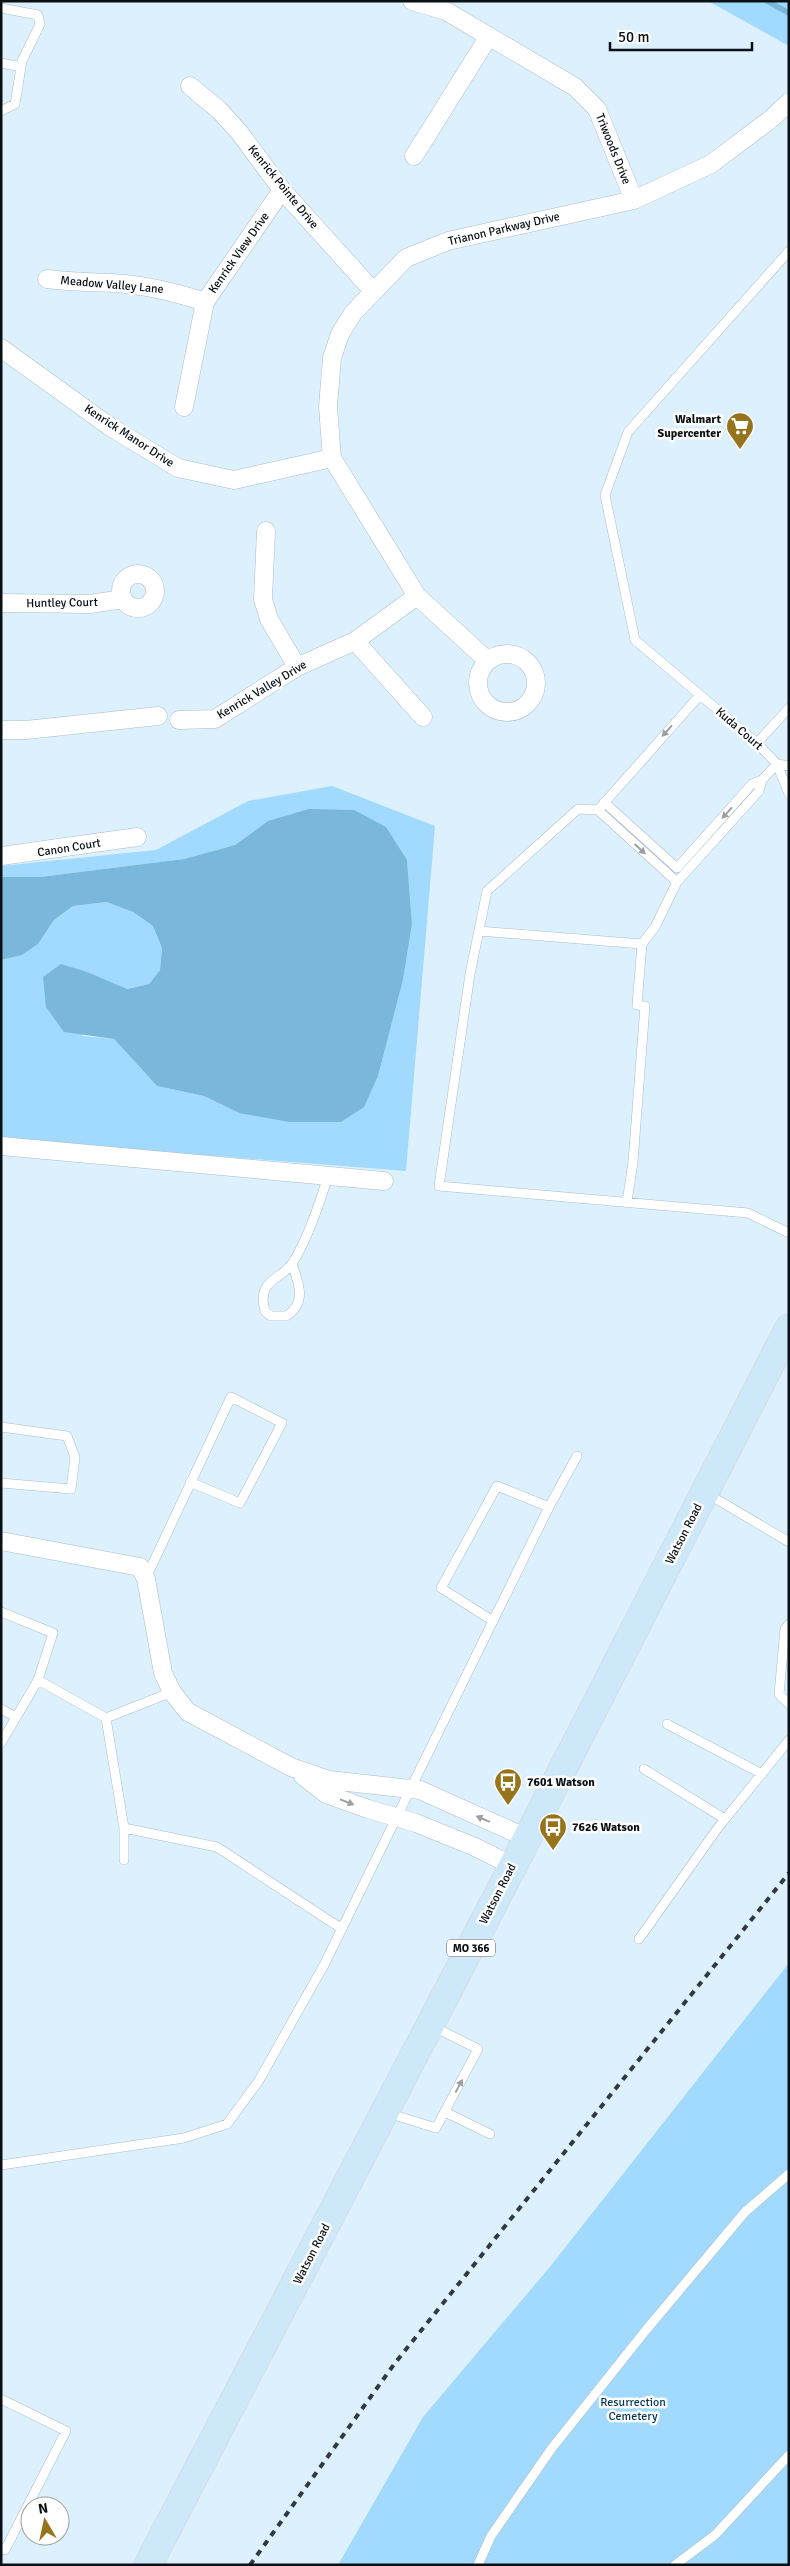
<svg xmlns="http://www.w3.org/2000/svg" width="790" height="2566" font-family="Signika,sans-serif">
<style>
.green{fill:#a1dafc}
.water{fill:#7ab7db}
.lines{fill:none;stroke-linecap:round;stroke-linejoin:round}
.stream{stroke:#7ab7db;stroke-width:5.5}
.lane-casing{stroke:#aabdca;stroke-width:10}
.street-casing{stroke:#aabdca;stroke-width:19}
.primary-casing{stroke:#d3d4d5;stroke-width:29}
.lane{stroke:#fff;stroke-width:9}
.street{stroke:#fff;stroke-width:18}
.primary{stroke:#cde8f8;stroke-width:28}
.rail{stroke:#30393f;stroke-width:4;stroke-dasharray:6 6;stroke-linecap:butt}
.oneway{fill:#9da0a1}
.labels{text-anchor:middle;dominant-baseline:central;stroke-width:5;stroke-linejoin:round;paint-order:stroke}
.shield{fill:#fff;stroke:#54585b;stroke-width:1}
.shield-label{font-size:11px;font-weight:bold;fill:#0a1115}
.street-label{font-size:12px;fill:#0a1115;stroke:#fff}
.poi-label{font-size:12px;font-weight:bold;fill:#0a1115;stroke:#fff;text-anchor:start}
.park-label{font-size:12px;fill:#023850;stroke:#fff}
</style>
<rect width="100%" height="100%" fill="#dcf0fd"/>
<!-- green -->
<path class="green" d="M708,1H789V46Z
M332,786L435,826L406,1171L1,1139V960L22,955L38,944L54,920L73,906L108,902L133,912L153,926L162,948L160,970L149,984L126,989L90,973L82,1036L114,1039L157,1086L204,1096L239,1113L378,1076L403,980L412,924L407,860L268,821L235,845L184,859L40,877H1V866L156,850L248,801Z
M789,1963V2565H338L423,2417L549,2268Z"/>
<!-- water -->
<path class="water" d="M309,809L354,810L386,827L407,860L412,924L403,980L378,1076L364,1107L341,1122H290L239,1113L204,1096L157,1086L114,1039L64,1032L46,1007L43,977L61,964L90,973L127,989L149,984L160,970L162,948L153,926L133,912L107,902L73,906L54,920L38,944L22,955L1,960V877H40L184,859L235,845L268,821Z"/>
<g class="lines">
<!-- stream -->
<path class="stream" d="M767,1L789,13"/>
<!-- lane casing -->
<g class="lane-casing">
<path id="lane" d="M1,8L38,15L40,24L22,61L15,104L1,111
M1,63L21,67
M789,251L628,432L605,495L635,640L757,743L777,764L789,794
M757,743L789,708
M777,764L789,766
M604,802L677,868L752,784L762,780L777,764
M598,810L578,809L487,891L470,974L439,1186L748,1213L789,1233
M677,882L598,810L700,695
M479,931L642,944
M627,1202L633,1162L645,1006L637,1005L642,944L655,927L677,882L759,791L762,780
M292,1264C299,1283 307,1304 286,1316H271L265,1311C256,1279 282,1280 293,1262C308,1239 320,1202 328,1176
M1,1427L67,1436L75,1457L71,1489L1,1483
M708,1494L789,1542
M146,1578L231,1397L282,1423L240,1503L190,1482
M1,1612L53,1633L38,1680L1,1743
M493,1621L441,1588L497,1486L549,1507
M789,1624L785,1629L779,1694L789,1704
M38,1680L106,1718L172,1692
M1,1709L16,1717
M106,1718L124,1828V1860
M667,1724L762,1774
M644,1769L725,1819
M124,1828L217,1847L342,1929
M639,1939L717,1829L789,1740
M445,2112L490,2134
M388,2113L436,2128L478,2049L432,2026
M1,2165L184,2138L227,2124L258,2082L324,1965L549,1507L577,1456
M1,2399L66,2431L5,2550L1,2548
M478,2565L491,2536L552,2448L646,2330L745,2212L789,2174
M675,2565L715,2535L789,2455"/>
</g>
<!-- street casing -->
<g class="street-casing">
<path id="street" d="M412,1L446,11L575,87L597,109L634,200
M190,86L219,110L239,132L282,190L373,291
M414,156L489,36
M47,279C70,282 91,282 113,283C145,285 175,292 205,302
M1,348L109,426L178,468L234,480L332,458
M184,407L205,302L282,190
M266,531L263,599L269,619L297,667
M121 591a17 17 0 1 1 34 0a17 17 0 1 1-34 0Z
M1,603L90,604L123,599
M355,641L423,717
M478 683a29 29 0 1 1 58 0a29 29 0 1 1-58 0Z
M488,661L417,596L332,458L328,407L332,358L340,334L353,313L406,258L448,241L634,200L711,164L771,119L789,102
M179,720L215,719L297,667L355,641L417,596
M1,730H26L158,716
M1,856L137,837
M1,1146L384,1181
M1,1541L140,1567L146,1579L163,1673L172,1692L188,1712L291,1767L329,1780L420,1790L527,1838
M303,1776L326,1794L368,1809L416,1823L475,1847L513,1866"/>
</g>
<!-- primary casing -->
<g class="primary-casing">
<path id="primary" d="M148,2565L513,1866L789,1328"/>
</g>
<!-- lane -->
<use href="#lane" class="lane"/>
<!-- street -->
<use href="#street" class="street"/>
<!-- primary -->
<use href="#primary" class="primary"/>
<!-- rail -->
<path class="rail" d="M250,2565L395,2363L789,1873"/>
</g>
<!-- one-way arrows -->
<defs><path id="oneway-solid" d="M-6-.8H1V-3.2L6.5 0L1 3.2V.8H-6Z" transform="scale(1.25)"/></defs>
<g class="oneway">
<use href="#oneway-solid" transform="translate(667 731) rotate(132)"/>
<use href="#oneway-solid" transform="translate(727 813) rotate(132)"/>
<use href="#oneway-solid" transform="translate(640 849) rotate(42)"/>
<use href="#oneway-solid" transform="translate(347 1802) rotate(21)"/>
<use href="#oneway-solid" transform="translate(483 1819) rotate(-157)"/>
<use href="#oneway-solid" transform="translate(459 2086) rotate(-62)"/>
</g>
<!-- icons -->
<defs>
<g id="supermarket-pin" transform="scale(1.4375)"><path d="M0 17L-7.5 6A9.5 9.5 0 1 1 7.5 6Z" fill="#96741c" stroke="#fff"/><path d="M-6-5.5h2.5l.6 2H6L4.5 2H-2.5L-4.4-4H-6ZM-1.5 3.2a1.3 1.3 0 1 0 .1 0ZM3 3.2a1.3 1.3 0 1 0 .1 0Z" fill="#fff"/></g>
<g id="bus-pin" transform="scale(1.4375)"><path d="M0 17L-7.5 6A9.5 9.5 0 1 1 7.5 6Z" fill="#96741c" stroke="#fff"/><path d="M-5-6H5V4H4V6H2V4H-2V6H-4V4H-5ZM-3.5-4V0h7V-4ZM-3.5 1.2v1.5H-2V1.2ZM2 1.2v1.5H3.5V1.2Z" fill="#fff"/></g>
</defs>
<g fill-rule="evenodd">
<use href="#supermarket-pin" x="740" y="426"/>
<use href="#bus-pin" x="508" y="1782"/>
<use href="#bus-pin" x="553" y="1827"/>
</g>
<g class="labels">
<!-- shield labels -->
<rect class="shield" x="447" y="1939.5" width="48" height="17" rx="4"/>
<g class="shield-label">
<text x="471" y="1948">MO 366</text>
</g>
<!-- street labels -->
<g class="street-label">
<text transform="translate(613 149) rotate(68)">Triwoods Drive</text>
<text transform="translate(283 187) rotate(51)">Kenrick Pointe Drive</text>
<text transform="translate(504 229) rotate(-13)">Trianon Parkway Drive</text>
<text transform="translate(239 253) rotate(-55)">Kenrick View Drive</text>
<text transform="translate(112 285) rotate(5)">Meadow Valley Lane</text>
<text transform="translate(129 436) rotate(33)">Kenrick Manor Drive</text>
<text transform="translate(62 603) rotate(-1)">Huntley Court</text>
<text transform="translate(262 690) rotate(-31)">Kenrick Valley Drive</text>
<text transform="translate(739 729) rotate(41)">Kuda Court</text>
<text transform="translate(69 848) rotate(-9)">Canon Court</text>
<text transform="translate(684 1534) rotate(-63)">Watson Road</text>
<text transform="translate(498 1894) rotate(-63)">Watson Road</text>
<text transform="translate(312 2254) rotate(-63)">Watson Road</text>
</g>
<!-- poi labels -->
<g class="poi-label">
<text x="721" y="419" text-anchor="end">Walmart<tspan x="721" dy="14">Supercenter</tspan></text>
<text x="527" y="1782">7601 Watson</text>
<text x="572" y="1827">7626 Watson</text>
</g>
<!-- park labels -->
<g class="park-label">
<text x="633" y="2402">Resurrection<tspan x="633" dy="14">Cemetery</tspan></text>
</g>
</g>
<!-- border -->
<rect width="790" height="2566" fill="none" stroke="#0a1115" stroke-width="5"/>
<!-- north arrow -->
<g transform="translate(45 2521) rotate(351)"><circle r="24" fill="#ffffff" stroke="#9da0a1"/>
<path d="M0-4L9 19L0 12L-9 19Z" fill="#96741c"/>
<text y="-8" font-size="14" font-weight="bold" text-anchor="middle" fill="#0a1115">N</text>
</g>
<!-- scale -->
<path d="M610 42v8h142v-8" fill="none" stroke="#0a1115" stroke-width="2.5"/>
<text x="618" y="42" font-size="15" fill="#0a1115" stroke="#ffffff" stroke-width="4" paint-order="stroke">50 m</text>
</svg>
